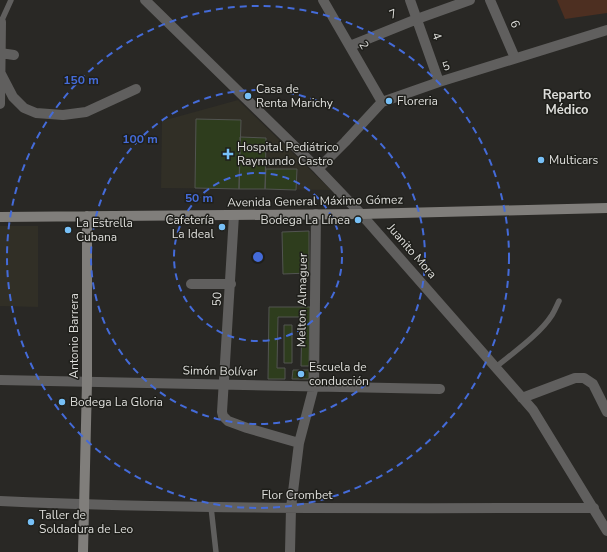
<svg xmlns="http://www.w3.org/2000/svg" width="607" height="552" font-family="'Nunito Sans',sans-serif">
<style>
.built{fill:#312f26}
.green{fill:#4d2f21}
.building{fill:#2e3d1d;stroke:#525451}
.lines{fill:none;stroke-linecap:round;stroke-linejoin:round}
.lane{stroke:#605f5e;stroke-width:5.5}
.street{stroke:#605f5e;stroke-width:10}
.secondary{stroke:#807e7b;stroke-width:10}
.ring{fill:none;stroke:#446bd9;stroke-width:2;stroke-dasharray:7 5}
.poi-dot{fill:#77c0f7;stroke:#1f1f1b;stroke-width:1.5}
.labels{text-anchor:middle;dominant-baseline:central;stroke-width:3;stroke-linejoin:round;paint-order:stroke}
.street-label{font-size:12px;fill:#dededb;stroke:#1f1f1b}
.poi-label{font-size:12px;fill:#dededb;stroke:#1f1f1b;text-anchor:start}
.neighbourhood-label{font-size:13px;font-weight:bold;fill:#dededb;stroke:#1f1f1b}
.centre{fill:#446bd9;stroke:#1f1f1b;stroke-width:2}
.ring-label{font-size:12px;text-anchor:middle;font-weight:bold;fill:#446bd9;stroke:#1f1f1b;stroke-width:3;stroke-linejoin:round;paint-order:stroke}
</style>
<rect width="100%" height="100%" fill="#292825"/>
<!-- built -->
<path class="built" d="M238,100L331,190L161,188L162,121Z
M0,226H38V307L0,306Z"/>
<!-- green -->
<path class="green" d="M557,0H607V13L565,19Z"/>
<!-- building -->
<path class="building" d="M196,119L241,120L239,189L195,188Z
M240,137L266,138L265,189H239Z
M266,169H297L296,190L265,189Z
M309,231V273L283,274L282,232Z
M269,307H310L309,366H301L302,317H278L277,368H285V379H268Z
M284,325H292V363H284Z
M293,370H309V379H292Z"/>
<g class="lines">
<!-- lane -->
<path class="lane" d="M1,22L11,0
M496,367C513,353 540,334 552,315C555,310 557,305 559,301
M211,507L216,552"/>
<!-- street -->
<path class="street" d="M145,0L318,169L361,214L533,410L607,531
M323,0L382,102
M410,0L439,82
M490,0L515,58
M350,46L417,19L470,0
M0,53L14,55
M0,72L13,97L24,108L36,113L63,115L86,112L136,89
M0,104L1,22
M318,169L345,142L382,102L439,82L607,30
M234,215L222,412L223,416L228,421L247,428L299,443
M191,284H231
M0,380C147,384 293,385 440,389
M522,398L575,378H584L593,384L607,412
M0,501C198,510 396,508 594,508
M290,552L291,508L299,443L314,386L316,214"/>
<!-- secondary -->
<path class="secondary" d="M0,217L361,214L607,208
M83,552L87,382V216"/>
</g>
<!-- distance rings -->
<g class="ring">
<circle cx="258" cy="257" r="84"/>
<circle cx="258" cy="257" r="167"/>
<circle cx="258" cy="257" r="251"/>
</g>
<!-- markers -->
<g class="poi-dot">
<circle cx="248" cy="96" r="4"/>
<circle cx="389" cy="101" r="4"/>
<path d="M226 148h4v4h4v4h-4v4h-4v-4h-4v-4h4z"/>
<circle cx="541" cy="160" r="4"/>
<circle cx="358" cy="220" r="4"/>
<circle cx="222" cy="227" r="4"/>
<circle cx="68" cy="230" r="4"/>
<circle cx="301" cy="374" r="4"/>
<circle cx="62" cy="402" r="4"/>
<circle cx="31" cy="522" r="4"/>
</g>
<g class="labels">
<!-- street labels -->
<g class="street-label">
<text transform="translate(393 14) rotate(-22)">7</text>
<text transform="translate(515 24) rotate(67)">6</text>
<text transform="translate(437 36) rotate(70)">4</text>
<text transform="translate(364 45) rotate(60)">2</text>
<text transform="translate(446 66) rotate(-17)">5</text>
<text transform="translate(315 201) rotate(-1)">Avenida General Máximo Gómez</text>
<text transform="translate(412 251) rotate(49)">Juanito Mora</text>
<text transform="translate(217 299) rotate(-87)">50</text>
<text transform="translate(302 300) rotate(-89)">Melton Almaguer</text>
<text transform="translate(74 336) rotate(-90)">Antonio Barrera</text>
<text transform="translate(220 371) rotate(1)">Simón Bolívar</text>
<text x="297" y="495">Flor Crombet</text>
</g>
<!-- poi labels -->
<g class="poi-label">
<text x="256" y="89">Casa de<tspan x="256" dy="14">Renta Marichy</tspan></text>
<text x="397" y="101">Floreria</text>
<text x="237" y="147">Hospital Pediátrico<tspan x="237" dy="14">Raymundo Castro</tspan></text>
<text x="549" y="160">Multicars</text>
<text x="214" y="220" text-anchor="end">Cafetería<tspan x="214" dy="14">La Ideal</tspan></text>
<text x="350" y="220" text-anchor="end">Bodega La Línea</text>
<text x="76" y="223">La Estrella<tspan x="76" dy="14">Cubana</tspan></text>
<text x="309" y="367">Escuela de<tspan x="309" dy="14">conducción</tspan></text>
<text x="70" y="402">Bodega La Gloria</text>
<text x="39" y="515">Taller de<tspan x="39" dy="14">Soldadura de Leo</tspan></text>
</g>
<!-- neighbourhood labels -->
<g class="neighbourhood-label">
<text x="567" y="95">Reparto<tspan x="567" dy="15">Médico</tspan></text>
</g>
</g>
<circle cx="258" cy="257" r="6" class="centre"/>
<g class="ring-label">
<text x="81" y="84">150 m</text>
<text x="140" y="143">100 m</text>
<text x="199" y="202">50 m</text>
</g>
</svg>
